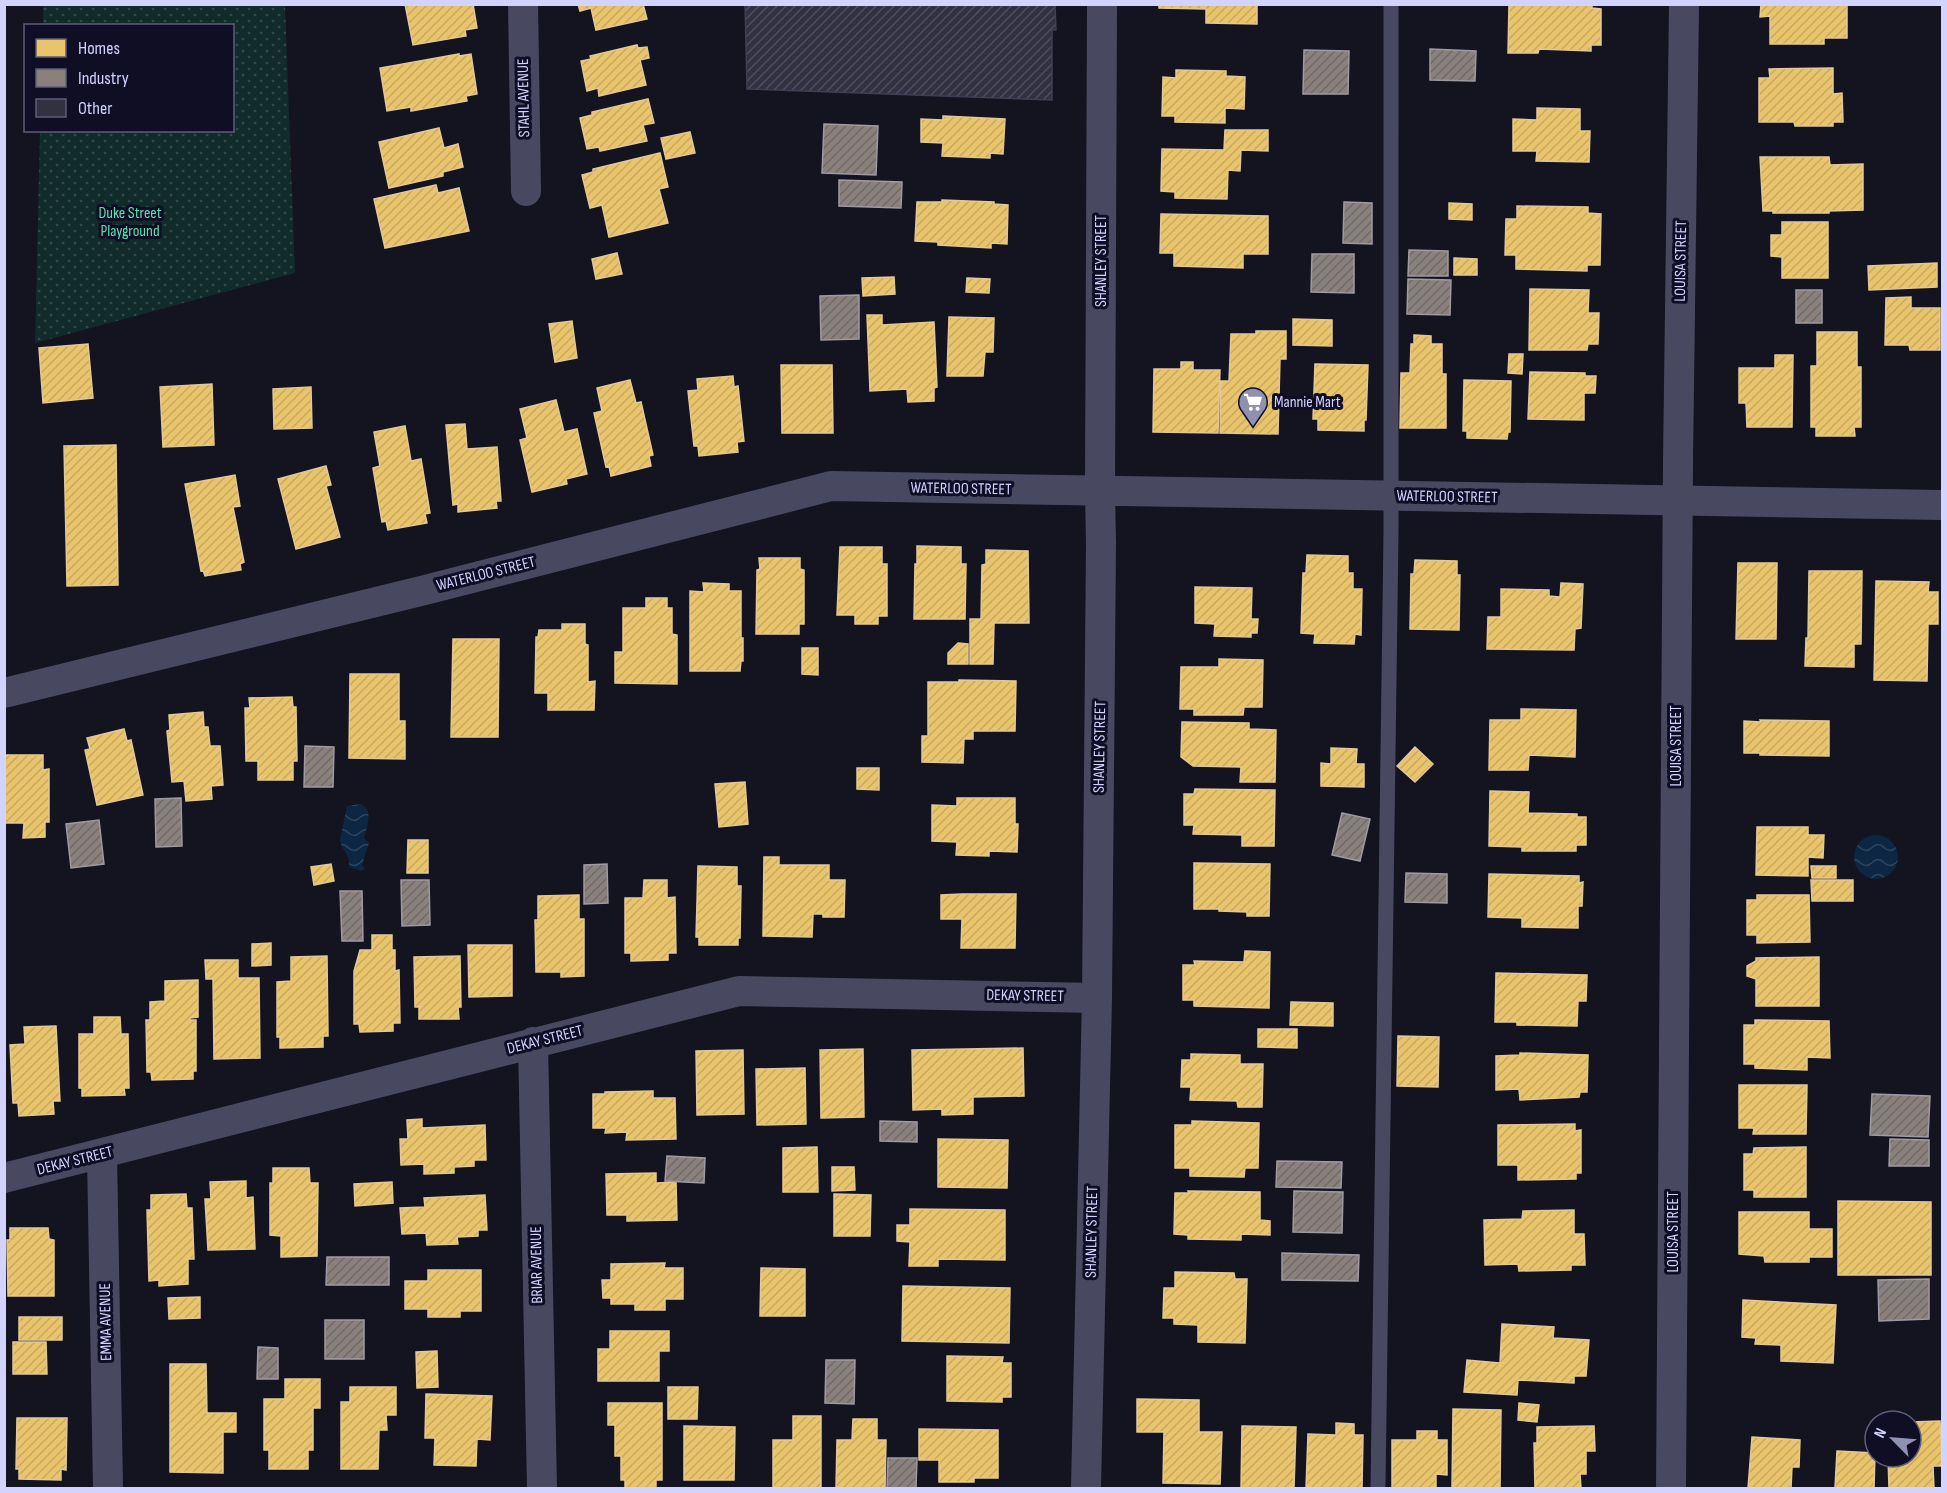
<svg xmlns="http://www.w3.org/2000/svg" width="1947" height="1493" font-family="'Sofia Sans Condensed',sans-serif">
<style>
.park{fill:url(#park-dots)}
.water{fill:url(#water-waves)}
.homes{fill:url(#homes-hatch);stroke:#e2c897;stroke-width:1.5}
.industry{fill:url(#industry-hatch);stroke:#a09aa3;stroke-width:1.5}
.building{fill:url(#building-hatch);stroke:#3f3e54;stroke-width:1.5}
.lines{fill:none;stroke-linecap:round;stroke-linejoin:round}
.service{stroke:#484961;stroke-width:15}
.minor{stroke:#484961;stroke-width:30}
.labels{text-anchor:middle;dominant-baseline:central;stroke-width:6;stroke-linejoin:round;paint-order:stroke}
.street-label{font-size:16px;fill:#d3d3ff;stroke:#0f0e25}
.park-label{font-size:16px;fill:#5be2b0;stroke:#0f0e25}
.poi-label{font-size:16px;fill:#d3d3ff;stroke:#0f0e25;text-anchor:start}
</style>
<defs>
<pattern id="park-dots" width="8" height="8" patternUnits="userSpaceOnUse" patternTransform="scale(1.5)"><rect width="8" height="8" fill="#112b2a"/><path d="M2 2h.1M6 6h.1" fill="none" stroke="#33494a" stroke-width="1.8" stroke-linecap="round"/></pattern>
<pattern id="water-waves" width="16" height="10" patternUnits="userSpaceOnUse" patternTransform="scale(1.5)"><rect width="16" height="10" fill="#0c2644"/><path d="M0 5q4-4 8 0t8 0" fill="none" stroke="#2e4560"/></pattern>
<pattern id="homes-hatch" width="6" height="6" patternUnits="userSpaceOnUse" patternTransform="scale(1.5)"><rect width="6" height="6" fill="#e9c46a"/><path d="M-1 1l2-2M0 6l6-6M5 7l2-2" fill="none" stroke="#c7a964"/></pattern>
<pattern id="industry-hatch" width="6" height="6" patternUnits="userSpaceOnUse" patternTransform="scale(1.5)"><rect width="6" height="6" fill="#8a817c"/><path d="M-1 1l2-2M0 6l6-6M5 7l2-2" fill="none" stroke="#706a6b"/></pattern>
<pattern id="building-hatch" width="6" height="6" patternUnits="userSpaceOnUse" patternTransform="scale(1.5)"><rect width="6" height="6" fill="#323142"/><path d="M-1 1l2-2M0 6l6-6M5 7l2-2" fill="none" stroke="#4f4e5e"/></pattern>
</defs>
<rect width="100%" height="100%" fill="#141320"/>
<!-- park -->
<path class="park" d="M43,5H285L295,273L35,343L40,131L232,130V26L43,25Z"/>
<!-- water -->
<path class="water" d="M361,804C374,811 367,827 364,838L369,843L362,865L365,869L361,871L349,867C351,855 341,850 340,840L347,806Z
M1854 857a22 22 0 1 1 44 0a22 22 0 1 1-44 0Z"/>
<!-- homes -->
<path class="homes" d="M405,4H473L477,28L465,30L466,36L413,45Z
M578,4H643L647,19L596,30L591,8L580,11Z
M1159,4H1257V24L1206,23V9L1159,8Z
M1509,4H1592V8L1601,9V45H1591V51L1539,49L1538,53H1508Z
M1761,4H1847V38H1824V44H1770V16L1760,17Z
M637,45L638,48L647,47L649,58L640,60L646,85L599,96L598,88L587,91L581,61L591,59L590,56Z
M459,54V56L471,54L477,94L466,96L467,101L411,111V107L387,111L380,68Z
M1833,68V94L1842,93L1843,122H1833V126H1795L1794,122H1759V78H1770L1769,69Z
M1176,70L1226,71V76L1245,77L1244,109L1225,108V123L1175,122V116H1162L1163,77L1176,78Z
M648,99L654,123L643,125L647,141L600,151L599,147L587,149L580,118L592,115V112Z
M1537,108L1580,109V131H1590L1589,162L1536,161L1537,151H1513V119L1537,120Z
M943,116L1005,119L1003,154L990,153V158L942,156L943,143L921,142V119L943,120Z
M439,128L444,148L458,144L463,167L443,172V176L389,188L379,142Z
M1225,130H1268V151L1241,150L1240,171L1228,170L1227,199L1175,198V192L1161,191L1162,149L1224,150Z
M690,132L695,153L666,159L661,138Z
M660,153L668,187L659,189L668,223L609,237L602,205L590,208L582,175L593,172V169Z
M1760,157H1829L1830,165L1863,164V210L1829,211V213H1773V211H1763Z
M436,185L438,193L459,188L469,231L385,248L374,199Z
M942,200L994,202V204L1008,205L1007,244L991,243V248L938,245V242L915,241L917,202H942Z
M1449,203L1472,204V220L1449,219Z
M1517,206L1588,207V213L1601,214L1600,265H1587V271L1516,269V255H1505L1506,219H1517Z
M1161,214L1268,216V254H1243V268L1174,266V253H1160Z
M1782,222H1828V278H1782V257L1771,256V235H1782Z
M617,253L622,274L596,279L592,259Z
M1454,258L1477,259V275H1454Z
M1937,263V287L1869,290L1868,266Z
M894,277L895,294L863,296L862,278Z
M967,278L990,279L989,293L966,292Z
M1530,289L1589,290L1588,313H1599L1598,344H1588L1587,350H1529Z
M1911,297V308H1940V350H1910L1909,345H1885L1886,298Z
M867,315H882V325L934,322L937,387L934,388V401L908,402L907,389L870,391Z
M949,317L994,318L993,352H985L983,376H947Z
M1293,319L1332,320V346L1293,345Z
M572,321L577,358L555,362L549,324Z
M1256,331H1286V359H1280L1278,434L1220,433L1221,381H1229L1231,334H1256Z
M1817,332H1857V367H1861V427H1854L1855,436H1816V427H1811V366H1817Z
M1414,335L1431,336V344H1442V374H1446V428H1400L1401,373H1410L1411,344H1414Z
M88,344L93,398L43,403L39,348Z
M1509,354H1523L1522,374L1508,373Z
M1775,355H1793L1792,427H1747L1746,403H1739V368H1775Z
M1181,362H1193V370H1220L1218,433L1153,432L1154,369H1181Z
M1315,364L1368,365L1366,420H1364V431L1318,430V419H1313Z
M781,365H832L833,433H782Z
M1530,372L1585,373V376H1596L1595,393H1584V420L1528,419Z
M733,376L734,387L738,386L744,441L737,442L738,452L699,456L698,446H694L688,391L698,390L697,379Z
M630,380L636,403L641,402L653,455L649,456L651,466L611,476L609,466L606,467L594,413L602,411L597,388Z
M1464,380L1511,381L1510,432H1508L1507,439L1467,438V431H1463Z
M212,384L214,445L163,447L160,387Z
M311,387L312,428L274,429L273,389Z
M556,400L564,432L577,429L587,474L566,479L567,484L532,492L520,440L527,438L520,409Z
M465,424L467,449L497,447L501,501H496L497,508L458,512V504L453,505L446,425Z
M405,426L411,461L421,459L430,513L425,514L427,523L388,530L386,521L382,522L373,468L380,466L374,432Z
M116,445L118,585L67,586L64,446Z
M326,466L331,485L326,486L340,537L296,549L278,479Z
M235,475L240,506L233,507L244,562L240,564L241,570L205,576L203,570L201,571L185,484Z
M917,546L961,547V564H966L965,619H914L915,564H917Z
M840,547H882V564H887V616H878V624H855V615H837Z
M986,550L1028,551L1029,623H994L993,664H970V619H981L982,565L986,564Z
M1307,555L1348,556V573H1353V589H1362L1361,635L1355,634L1354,644L1314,643L1315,634L1301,633L1303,573H1306Z
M759,558H800V569L804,570V624H799V634H756L757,570L760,569Z
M1415,560L1457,561V575H1460L1459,630L1410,629L1411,574H1414Z
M1738,563H1777L1776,639H1736Z
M1809,571H1862L1861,644H1854V667L1805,666L1806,638H1808Z
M1876,581L1929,582L1928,592H1938V624H1928L1927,681L1874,680Z
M703,583L729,584V591H741V638H743V661H741L740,671H690V591L704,592Z
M1561,583L1583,584L1581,628L1575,629L1574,650L1487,649L1488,617H1501V589L1549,590V596L1560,597Z
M1195,587L1252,588L1251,619H1258L1257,633H1251V637L1214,636L1215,624L1195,623Z
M646,598H667V608H672V634L677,635V684L615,683V652H623V608H646Z
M562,624H585V644L588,645V682L595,681L594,710H548V693H535L536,637H538L539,630H562Z
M453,639H499L498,737H451Z
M958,643L968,644V664H948V653Z
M802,648H818V675L802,674Z
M1219,659L1263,660L1262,707H1244L1243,715H1194V709H1180L1181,667H1219Z
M350,674H399V721H405V759L349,758Z
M959,680L1016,681L1015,731H973V739H964L963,763L922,762V736H928V682H959Z
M292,697L293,707H296L297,761H293V780H258V761H246L245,708H250L249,698Z
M1521,709L1576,710L1575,757L1529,755L1528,770H1489L1490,720H1521Z
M203,712L204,727H208L210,746H220L223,785L211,786L212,799L186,801L184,781L172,782L167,731L170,730L169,715Z
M1760,720L1829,721V756L1760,755V753H1744V721L1761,722Z
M1182,722L1249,723V729L1276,730L1275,782H1240L1241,767L1193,766L1181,757Z
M124,729L127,741L131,740L143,795L97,805L85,750L90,749L87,738Z
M1415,747L1433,764L1415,782L1397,766Z
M1331,748L1357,749L1356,764H1364V787L1321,786V763L1331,764Z
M5,755H43V770L49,769V822H45V837L23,838L24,823H4Z
M857,768H879V790L857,789Z
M745,782L748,824L719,827L715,784Z
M1195,789L1275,790L1274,846H1242V835L1193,834L1194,825H1184V794H1194Z
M1490,791L1529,792L1528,813L1577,814V817H1586V845H1576V851H1522V847L1489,846Z
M957,798H1015V824H1018L1017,852L989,851V856L956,855L957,842L932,841V805L957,806Z
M1757,827H1808V835H1824L1823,858L1808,857V876L1756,875Z
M408,840H428V873H407Z
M764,857H779V865H829V880H845L844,917H823V914H813L812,937L763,936Z
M1194,863L1270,864L1269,916H1247V912L1219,911V909H1194Z
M331,864L334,881L314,885L311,867Z
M698,866L737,867V886H741L740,938H738V945H699V937H696Z
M1811,866H1836V878H1812Z
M1489,874L1579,876V883L1583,882L1582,906H1578V928L1522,927V918L1488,917Z
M644,880H667V898L675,897L676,953H668V960L631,961V953H625V898H643Z
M1811,880H1853V901H1812Z
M962,894H1016L1015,948H961L962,919H941V895Z
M579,895V919H584V976L561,977V972H536L535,920H538V896Z
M1757,895H1809L1810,942L1757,943V935H1747V900H1757Z
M372,935H392V950H395V971L399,970L400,1023H393V1031L360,1032L359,1024H354V971L360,950H372Z
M271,943V965L252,966V944Z
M468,945H512V996L469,997Z
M1245,951L1270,952L1269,1008L1194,1006V1000H1183V965H1195L1194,961L1244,962Z
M327,956L328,1036H323V1047L280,1048V1037H277V982L291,981V957Z
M460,956L461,1007H458L459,1019H419V1007H415L414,957Z
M1819,957V1006H1756V979L1747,976V966L1756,961V958Z
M205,960H238V978H259L260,1058L214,1059L213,979H206Z
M1496,973L1587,975L1586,1001H1578L1577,1026L1517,1025V1022H1495Z
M198,980V1017L190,1018V1020H196V1071H193V1079L152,1080L151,1072H147L146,1020H150V1002L165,1001V981Z
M1291,1002L1333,1003V1026L1290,1025Z
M94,1017H120L121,1034H128L129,1088H124L125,1095L82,1096V1088H79V1034H94Z
M1755,1020L1829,1021L1830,1058L1807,1057V1070L1755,1068V1064H1744V1025H1755Z
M56,1026L60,1101H53L54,1114L19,1116L18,1103H13L10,1045L25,1044L24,1027Z
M1258,1029H1297V1048L1258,1047Z
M1398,1036L1439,1037L1438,1087L1397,1086Z
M1023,1048L1024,1096L973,1097V1114L942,1115V1109L913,1110L912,1050Z
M863,1049L864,1117L821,1118L820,1050Z
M743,1050L744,1114L697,1115L696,1051Z
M1520,1053L1588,1055L1587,1092H1580L1579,1097L1520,1100L1519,1089L1496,1090V1056L1520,1055Z
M1191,1054L1240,1055V1064H1263L1262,1107H1238L1237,1101L1190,1100L1191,1087H1181L1182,1060H1191Z
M805,1068L806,1124L757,1125L756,1069Z
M1739,1085H1807L1806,1134H1753L1754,1128H1739Z
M653,1091V1098H675L676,1139L626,1140L627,1132L605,1133L606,1128H593V1094H605V1092Z
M422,1119V1128L485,1125L486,1160H474V1166L454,1167V1173L424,1174V1164L401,1165L400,1139H408L407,1120Z
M1192,1121L1259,1123L1258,1168H1245L1244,1177L1190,1176V1168H1175V1125H1192Z
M1575,1124V1131L1581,1130V1173H1576V1179L1518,1180V1165H1498V1125Z
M938,1139L1008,1140L1007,1188L938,1187Z
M817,1147L818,1192H783V1148Z
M1806,1147V1197H1754V1190H1744V1154H1753L1754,1148Z
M832,1167H854L855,1190L832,1191Z
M273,1168H309L310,1183H318L317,1256L281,1257V1236L270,1235V1183H273Z
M656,1173V1183L676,1182L677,1220L627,1221V1215H607L606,1174Z
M246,1181V1198L253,1197L255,1249L208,1250L205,1199H211L210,1182Z
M392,1182L393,1203L355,1206L354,1184Z
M1188,1191L1260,1192V1220L1270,1221V1235L1241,1234V1240L1188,1239V1235L1174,1234L1175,1193H1189Z
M186,1194L187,1208H192L194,1259H188V1284L159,1286V1280L149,1281L147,1210H151V1195Z
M834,1194L871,1195L870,1236H834Z
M485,1195L487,1230H478V1236L457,1237L458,1244L427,1245L426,1233L402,1234L400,1208L425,1207L424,1198Z
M1838,1201L1931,1202V1275H1838Z
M910,1209L1005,1210V1260L938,1259V1266H909L910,1242L897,1241V1225H910Z
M1574,1210V1234H1584L1585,1265H1571V1270L1519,1271L1518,1264L1485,1265L1484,1220L1522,1219L1523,1211Z
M1739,1212H1809V1229H1832V1257H1809V1262H1765L1764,1256L1739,1254Z
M10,1228H48L49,1239L54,1240V1296H8L7,1240H10Z
M665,1263L664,1268H683V1299H665V1310H635V1304H611V1298H603L602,1280H611V1264Z
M761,1268L805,1269V1316H760Z
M428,1270H481V1311H460V1317H428V1309H405V1281H428Z
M1175,1272L1234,1273L1235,1279H1247L1245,1343L1198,1342V1325L1174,1324V1318H1163L1164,1288H1175Z
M903,1286L1010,1288L1009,1343L902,1341Z
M200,1297V1318L169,1319L168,1298Z
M1743,1300L1836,1305L1833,1363L1781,1361V1345L1755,1344L1756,1338L1742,1337Z
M19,1317H62V1340H19Z
M1502,1324L1554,1327L1553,1338L1589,1340L1586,1376H1574V1383L1518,1380L1517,1395L1464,1392L1467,1360L1500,1363Z
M610,1331H669V1351H659V1381H598V1349H610Z
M13,1342H46L47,1374H13Z
M437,1351L438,1387L417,1388L416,1352Z
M947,1356L1003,1357L1002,1363H1011V1397H1002V1402L947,1401Z
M170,1364H206L207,1413H236V1432H223V1473L170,1472Z
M285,1379H320V1408H313V1450H308V1469H269V1450H264V1399H285Z
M350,1387H396V1415H386L387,1430H379L378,1469H341V1402H350Z
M668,1387H698L697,1419H668Z
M426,1394L492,1396L490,1440L477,1439L476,1466L434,1465L435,1438H425Z
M1137,1399L1199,1400V1432H1222L1220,1484L1163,1483L1164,1432H1137Z
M608,1403H662V1480H656V1488H625V1480H621V1456H615V1425H608Z
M1519,1403L1539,1405L1537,1422L1518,1420Z
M1453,1409L1501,1410L1500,1488H1452Z
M793,1416H821V1488H773V1440H793Z
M17,1418H67L66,1470L61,1469V1480L19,1479V1469H16Z
M853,1419H877V1440H886L885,1488H836L837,1440H852Z
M1940,1421L1942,1466H1933L1934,1488H1889L1888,1457H1911V1422Z
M1336,1423L1354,1424V1435H1363L1362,1488H1306L1308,1434L1336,1435Z
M684,1426L735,1427L734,1480H684Z
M1242,1426L1296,1427L1294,1488H1241Z
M1594,1426L1595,1451H1586V1474H1580L1581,1488H1535L1534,1443H1537V1427Z
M919,1429L998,1430V1478H974V1482H939V1460H919Z
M1417,1431H1437V1440H1447V1475L1436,1474V1488H1392V1440H1417Z
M1752,1437L1800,1440L1799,1467H1792L1791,1488H1748Z
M1837,1451L1875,1453L1874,1488H1835Z"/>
<!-- industry -->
<path class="industry" d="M1430,49L1476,51L1475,81L1430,80Z
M1304,50L1349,51L1348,94H1303Z
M824,124L878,126L876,175L822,173Z
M839,180L902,182L901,208L839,206Z
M1344,202L1372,203V244L1343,243Z
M1409,250L1448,251V276H1408Z
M1312,254H1354V293L1311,292Z
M1408,279L1451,280L1450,315L1407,314Z
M1796,290H1822V323H1796Z
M859,295V339L821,340L820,296Z
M305,746L334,747L333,787H304Z
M181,798L182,846L156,847L155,799Z
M1342,813L1370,819L1360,861L1332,855Z
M99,820L104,864L71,868L66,824Z
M607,864L608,903L584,904V865Z
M1406,873L1447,874V903L1405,902Z
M401,880H429L430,925L402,926Z
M340,891H362L363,941H342Z
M1872,1094L1930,1096L1928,1137L1870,1135Z
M880,1121L917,1122V1142L880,1141Z
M1890,1139L1929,1140V1166H1889Z
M667,1156L705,1158L704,1183L665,1181Z
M1277,1161L1342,1162L1341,1188L1276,1187Z
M1294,1191L1343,1192L1342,1233L1293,1232Z
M1282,1253L1359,1255L1358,1281L1282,1280Z
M327,1257H389V1285H326Z
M1929,1279V1319L1879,1321L1878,1280Z
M325,1320H364V1359H325Z
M258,1347L278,1348V1379H257Z
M826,1360H855L854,1404L825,1403Z
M888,1458H917L916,1488H887Z"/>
<!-- building -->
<path class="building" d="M745,4H1055L1056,30H1052V100L747,89Z"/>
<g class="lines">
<!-- service -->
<path class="service" d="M1378,1488L1391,532V4"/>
<!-- minor -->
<path class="minor" d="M523,4L526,191
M4,693L425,590L831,486L1942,505
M533,1042L542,1488
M102,1155L108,1488
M4,1178L739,991L1097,998
M1086,1488L1097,998L1101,544L1100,492L1102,4
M1671,1488L1678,462L1684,4"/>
</g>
<!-- icons -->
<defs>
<g id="supermarket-pin" transform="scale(1.5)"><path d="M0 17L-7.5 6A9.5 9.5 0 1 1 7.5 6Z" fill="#9090b1" stroke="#0f0e25"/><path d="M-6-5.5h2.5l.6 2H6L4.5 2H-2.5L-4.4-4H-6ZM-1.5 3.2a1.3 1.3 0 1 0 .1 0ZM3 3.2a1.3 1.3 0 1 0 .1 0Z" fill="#fff"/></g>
</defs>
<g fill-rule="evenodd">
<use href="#supermarket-pin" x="1253" y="402"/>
</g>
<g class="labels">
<!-- street labels -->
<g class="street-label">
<text transform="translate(524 98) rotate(-91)">STAHL AVENUE</text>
<text transform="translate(1101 261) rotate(-90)">SHANLEY STREET</text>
<text transform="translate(1681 261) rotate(-89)">LOUISA STREET</text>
<text transform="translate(961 489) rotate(1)">WATERLOO STREET</text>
<text transform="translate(1447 497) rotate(1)">WATERLOO STREET</text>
<text transform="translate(486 574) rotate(-14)">WATERLOO STREET</text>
<text transform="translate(1676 746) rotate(-90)">LOUISA STREET</text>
<text transform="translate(1100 747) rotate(-89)">SHANLEY STREET</text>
<text transform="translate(1025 996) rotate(1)">DEKAY STREET</text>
<text transform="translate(545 1040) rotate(-14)">DEKAY STREET</text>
<text transform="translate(75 1161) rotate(-14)">DEKAY STREET</text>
<text transform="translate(1092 1232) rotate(-89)">SHANLEY STREET</text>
<text transform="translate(1673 1232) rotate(-90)">LOUISA STREET</text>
<text transform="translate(537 1265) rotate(-91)">BRIAR AVENUE</text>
<text transform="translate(106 1322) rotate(-91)">EMMA AVENUE</text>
</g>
<!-- park labels -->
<g class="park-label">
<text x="130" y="213">Duke Street<tspan x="130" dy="18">Playground</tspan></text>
</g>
<!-- poi labels -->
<g class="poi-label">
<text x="1274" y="402">Mannie Mart</text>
</g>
</g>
<!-- border -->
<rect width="1947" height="1493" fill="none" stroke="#d3d3ff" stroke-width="12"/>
<!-- legend -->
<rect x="24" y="24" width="210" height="108" fill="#0f0e25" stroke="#5d5d7c" stroke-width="1.5"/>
<rect x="36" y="39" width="30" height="18" fill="#e9c46a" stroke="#5d5d7c" stroke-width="1.5"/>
<text x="78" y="54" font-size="18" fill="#d3d3ff">Homes</text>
<rect x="36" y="69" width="30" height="18" fill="#8a817c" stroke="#5d5d7c" stroke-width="1.5"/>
<text x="78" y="84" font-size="18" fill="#d3d3ff">Industry</text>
<rect x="36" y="99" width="30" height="18" fill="#323142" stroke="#5d5d7c" stroke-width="1.5"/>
<text x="78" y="114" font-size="18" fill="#d3d3ff">Other</text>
<!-- north arrow -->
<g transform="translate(1893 1439) rotate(295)"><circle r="28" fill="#0f0e25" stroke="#5d5d7c" stroke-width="1.5"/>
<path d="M0-4.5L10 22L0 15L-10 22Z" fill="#9090b1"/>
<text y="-9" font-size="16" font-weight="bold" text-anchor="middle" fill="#d3d3ff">N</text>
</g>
</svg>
